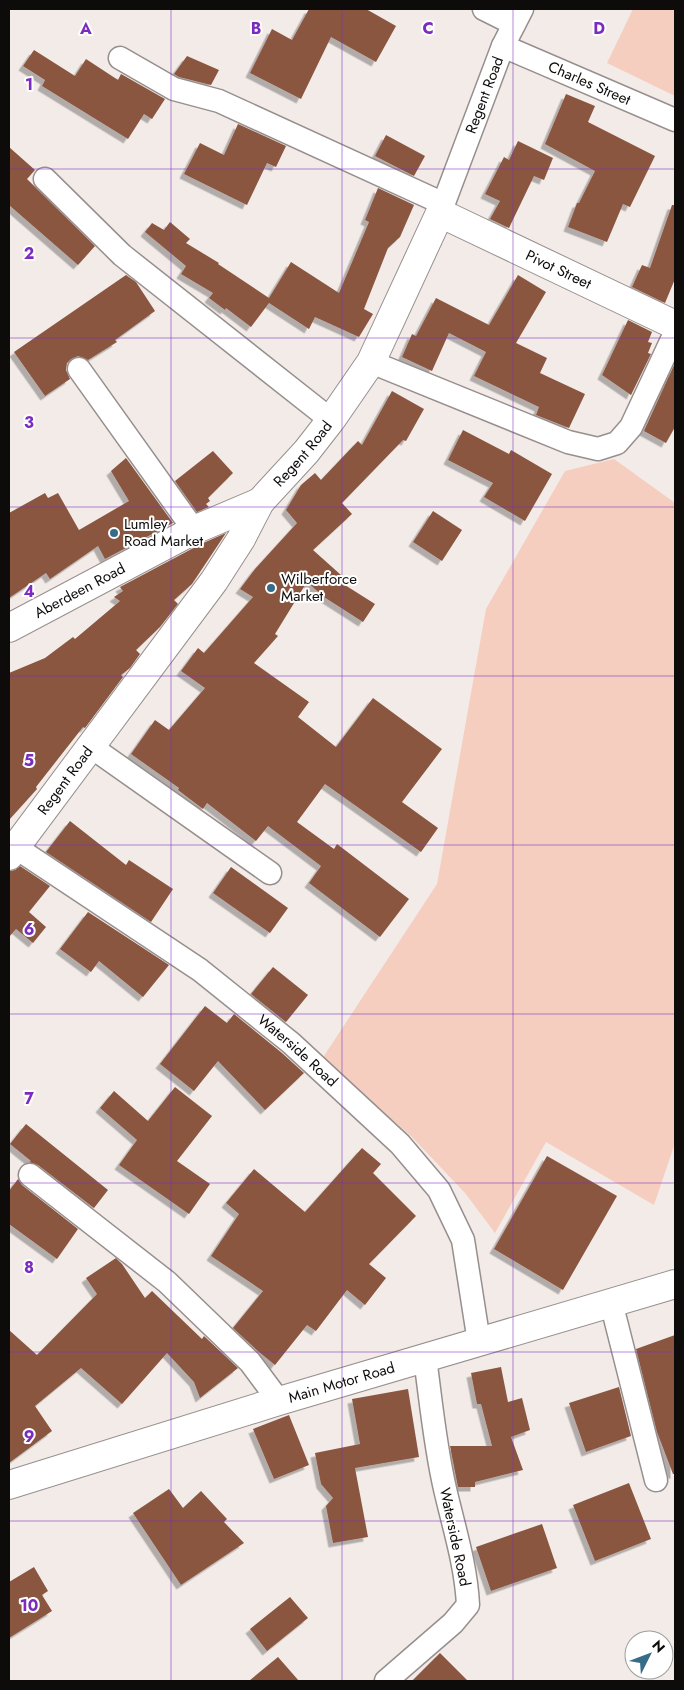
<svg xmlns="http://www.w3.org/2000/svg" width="684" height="1690" font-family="Jost,sans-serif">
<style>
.green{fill:#f5cebf}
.building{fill:#8a5641;filter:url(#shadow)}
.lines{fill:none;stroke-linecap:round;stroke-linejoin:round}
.street-casing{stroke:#978f8d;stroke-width:25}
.secondary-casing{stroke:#978f8d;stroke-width:30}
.street{stroke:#fff;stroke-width:22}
.secondary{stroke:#fff;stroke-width:28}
.grid{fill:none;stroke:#7b2cbf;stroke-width:1;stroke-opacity:0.55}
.poi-dot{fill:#376c88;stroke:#fff;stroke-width:2}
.labels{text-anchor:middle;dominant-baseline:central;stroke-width:4;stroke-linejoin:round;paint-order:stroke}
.street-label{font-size:15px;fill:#0e0c0b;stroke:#fff}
.poi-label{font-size:15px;fill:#0e0c0b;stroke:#fff;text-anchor:start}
.grid-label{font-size:16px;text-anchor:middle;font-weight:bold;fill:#7b2cbf;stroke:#fff;stroke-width:4;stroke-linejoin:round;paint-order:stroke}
</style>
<defs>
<filter id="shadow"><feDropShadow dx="-4.5" dy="4.5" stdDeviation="0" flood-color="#0004"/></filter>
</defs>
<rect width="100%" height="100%" fill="#f2ebe8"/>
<!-- green -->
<path class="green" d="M633,9H675V96L607,63Z
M614,459L675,503V1143L654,1205L546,1142L495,1233L465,1193L411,1136L322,1059L437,884L486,609L565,471Z"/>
<!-- building -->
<path class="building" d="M309,9H366L396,26L376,62L331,37L301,99L250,73L272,29L292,40Z
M34,50L75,76L86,59L118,80L121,74L165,99L152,119L144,114L128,139L42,86L45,80L23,66Z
M187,56L219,70L211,85L179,77L174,74Z
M566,94L595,106L588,122L655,156L630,207L623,204L607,242L568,227L577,203H579L595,171L545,144Z
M238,124L286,146L276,167L267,163L247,205L184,174L200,143L224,155Z
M386,135L425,156L414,176L375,156Z
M518,141L553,158L544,180L534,176L509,228L490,219L500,201L485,194L504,157L509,160Z
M9,147L35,170L27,179L95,246L78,265L9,205Z
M378,188L414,205L400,237L388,248L364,309L373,314L359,337L315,317L309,329L269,303L251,327L226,308L225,310L209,298L213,293L181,274L186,266L145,232L152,223L164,230L170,222L190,239L186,243L219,263L218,264L269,298L291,262L339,293L369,222L365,220Z
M672,205H675V279L665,303L632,287L642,265L650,268Z
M126,275L136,282L155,311L115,340L117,342L88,360L78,356L71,359L67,363L66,370L70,379L45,396L14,352Z
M518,275L546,292L516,343L547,358L540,373L585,394L569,428L536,415L539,407L474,376L486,352L449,333L432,371L402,357L412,334L416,336L436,298L489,325Z
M628,320L652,332L648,342L652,343L648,353L651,354L631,395L602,375Z
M674,365L675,427L666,443L644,431Z
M392,391L424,409L406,441L403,440L342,503L352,514L313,550L341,575L337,580L375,604L363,622L324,597L307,582L275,634L278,636L254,663L309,702L298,717L336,747L373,698L442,749L402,802L438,828L421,852L325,784L297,822L334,849L337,844L409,899L380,937L309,883L321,866L268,826L256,841L207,803L203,809L178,790L179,788L131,754L155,720L169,730L205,688L181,671L198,648L204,653L253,597L240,589L255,569L297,523L286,510L301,485L315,473L321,480L358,441L362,445Z
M463,430L509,454L511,450L552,474L525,521L484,497L493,483L448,460Z
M213,451L233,473L208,498L210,501L206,504L209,507L197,512L175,481Z
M126,458L173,523L105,559L98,546L50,579L46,573L9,598V513L45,493L48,498L58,493L79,530L129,501L111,471Z
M433,511L462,530L442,561L413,542Z
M226,533L192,584L174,600L178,604L160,627L136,650L140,654L130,668L121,675L123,677L85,728L83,727L36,787L37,789L9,820V673L45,658L73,637L75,639L120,601L114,597L123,591L120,587L201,544Z
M70,821L126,865L129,860L173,889L151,922L46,852Z
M20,866L50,886L29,912L46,927L33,943L16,929L9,937V871L15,870Z
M231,867L288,908L270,933L213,893Z
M88,912L169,965L143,997L99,961L91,972L60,949Z
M273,967L308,995L286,1022L251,994Z
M205,1006L227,1023L234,1014L282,1053L304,1073L265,1110L218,1061L194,1091L160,1064Z
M175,1087L212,1116L177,1161L210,1184L189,1214L119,1165L137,1140L100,1108L114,1091L148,1121Z
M26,1124L108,1190L94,1208L38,1165L29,1162L31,1161L10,1144Z
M362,1148L381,1164L373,1173L416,1216L369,1264L386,1278L365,1305L347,1290L316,1331L307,1325L275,1365L259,1352L233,1328L263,1291L211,1256L239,1214L226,1203L254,1169L305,1212Z
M547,1156L617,1196L563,1290L494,1249Z
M18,1179L22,1185L78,1229L57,1259L9,1224V1191Z
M116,1258L122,1264L145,1298L152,1291L202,1339L204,1336L238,1368L200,1398L194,1382L167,1353L122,1404L81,1368L35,1406L52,1431L9,1463V1330L37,1355L97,1294L86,1278Z
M675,1335V1474H673L657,1432L636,1349Z
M501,1367L508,1402L522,1398L530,1430L511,1437L523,1470L475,1482V1487H458L450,1446H492L481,1404H477L471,1373Z
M619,1387L631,1436L586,1452L569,1403Z
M408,1389L419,1457L355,1468L368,1537L333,1543L326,1506L333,1498L321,1484L315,1453L360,1444L352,1399Z
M289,1415L309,1465L274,1479L253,1429Z
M629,1483L651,1539L595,1561L573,1505Z
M169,1489L183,1508L201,1491L227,1519L224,1522L244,1543L181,1585L133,1513Z
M542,1524L557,1568L491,1591L476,1547Z
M34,1567L48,1591L42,1595L52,1611L9,1638V1582Z
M290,1597L308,1618L267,1651L250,1629Z
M440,1653L468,1681H412Z
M278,1657L299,1681H249Z"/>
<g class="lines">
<!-- street casing -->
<g class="street-casing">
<g id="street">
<path d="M484,9L514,24"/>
<path id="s1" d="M503,46L675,120"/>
<path d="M120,58L174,89L219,101L444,204"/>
<path d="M45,179L122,255L331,420"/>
<path id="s2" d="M440,213L503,46L522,9"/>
<path d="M371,362L568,442L598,449L617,443L631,427L675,333"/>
<path d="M79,369L194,530"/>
<path d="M90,746L270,873"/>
<path id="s3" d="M9,843L200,970L291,1043L400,1144L439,1190L463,1240L479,1342"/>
<path d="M30,1175L167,1282L250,1362L279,1401"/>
<path d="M611,1302L656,1480"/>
<path d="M386,1681L453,1623L468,1605C466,1565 454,1528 445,1489C435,1446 431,1402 425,1358"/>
</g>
</g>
<!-- secondary casing -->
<g class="secondary-casing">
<g id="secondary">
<path id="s4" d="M9,628L194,530L260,502"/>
<path id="s5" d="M9,856L214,581L241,539L260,502L306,452L331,420L371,362L440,213L675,325"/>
<path id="s6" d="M9,1485L279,1401L675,1284"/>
</g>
</g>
<!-- street -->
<use href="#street" class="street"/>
<!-- secondary -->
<use href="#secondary" class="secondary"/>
</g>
<!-- grid -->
<path class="grid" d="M171,9V1681M342,9V1681M513,9V1681M9,169H675M9,338H675M9,507H675M9,676H675M9,845H675M9,1014H675M9,1183H675M9,1352H675M9,1521H675"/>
<!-- markers -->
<g class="poi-dot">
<circle cx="114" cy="533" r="5"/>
<circle cx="271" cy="588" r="5"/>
</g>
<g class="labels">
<!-- street labels -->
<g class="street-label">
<text stroke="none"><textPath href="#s1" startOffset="94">Charles Street</textPath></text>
<text stroke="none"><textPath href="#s2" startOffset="126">Regent Road</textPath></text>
<text stroke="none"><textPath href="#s5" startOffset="909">Pivot Street</textPath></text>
<text stroke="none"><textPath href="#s5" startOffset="499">Regent Road</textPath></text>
<text stroke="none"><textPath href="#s4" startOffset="80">Aberdeen Road</textPath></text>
<text stroke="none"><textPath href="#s5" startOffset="94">Regent Road</textPath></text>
<text stroke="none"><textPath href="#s3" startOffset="356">Waterside Road</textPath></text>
<text stroke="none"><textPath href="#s6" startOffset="348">Main Motor Road</textPath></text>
<text transform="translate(455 1537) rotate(78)">Waterside Road</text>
</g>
<!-- poi labels -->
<g class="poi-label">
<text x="124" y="524">Lumley<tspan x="124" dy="17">Road Market</tspan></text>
<text x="281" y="579">Wilberforce<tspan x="281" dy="17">Market</tspan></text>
</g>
</g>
<g class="grid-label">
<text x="86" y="34">A</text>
<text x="256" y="34">B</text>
<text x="428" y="34">C</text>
<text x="599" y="34">D</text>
<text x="29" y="90">1</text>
<text x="29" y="259">2</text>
<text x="29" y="428">3</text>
<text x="29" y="597">4</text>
<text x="29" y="766">5</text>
<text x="29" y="935">6</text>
<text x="29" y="1104">7</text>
<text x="29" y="1273">8</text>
<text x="29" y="1442">9</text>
<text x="29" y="1611">10</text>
</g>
<!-- border -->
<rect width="684" height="1690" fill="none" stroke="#0e0c0b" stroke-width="20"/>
<!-- north arrow -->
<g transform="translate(649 1655) rotate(48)"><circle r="24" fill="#ffffff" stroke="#9f9e9d"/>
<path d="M0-4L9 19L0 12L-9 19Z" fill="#376c88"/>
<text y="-8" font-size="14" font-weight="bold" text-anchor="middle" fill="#0e0c0b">N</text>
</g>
</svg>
